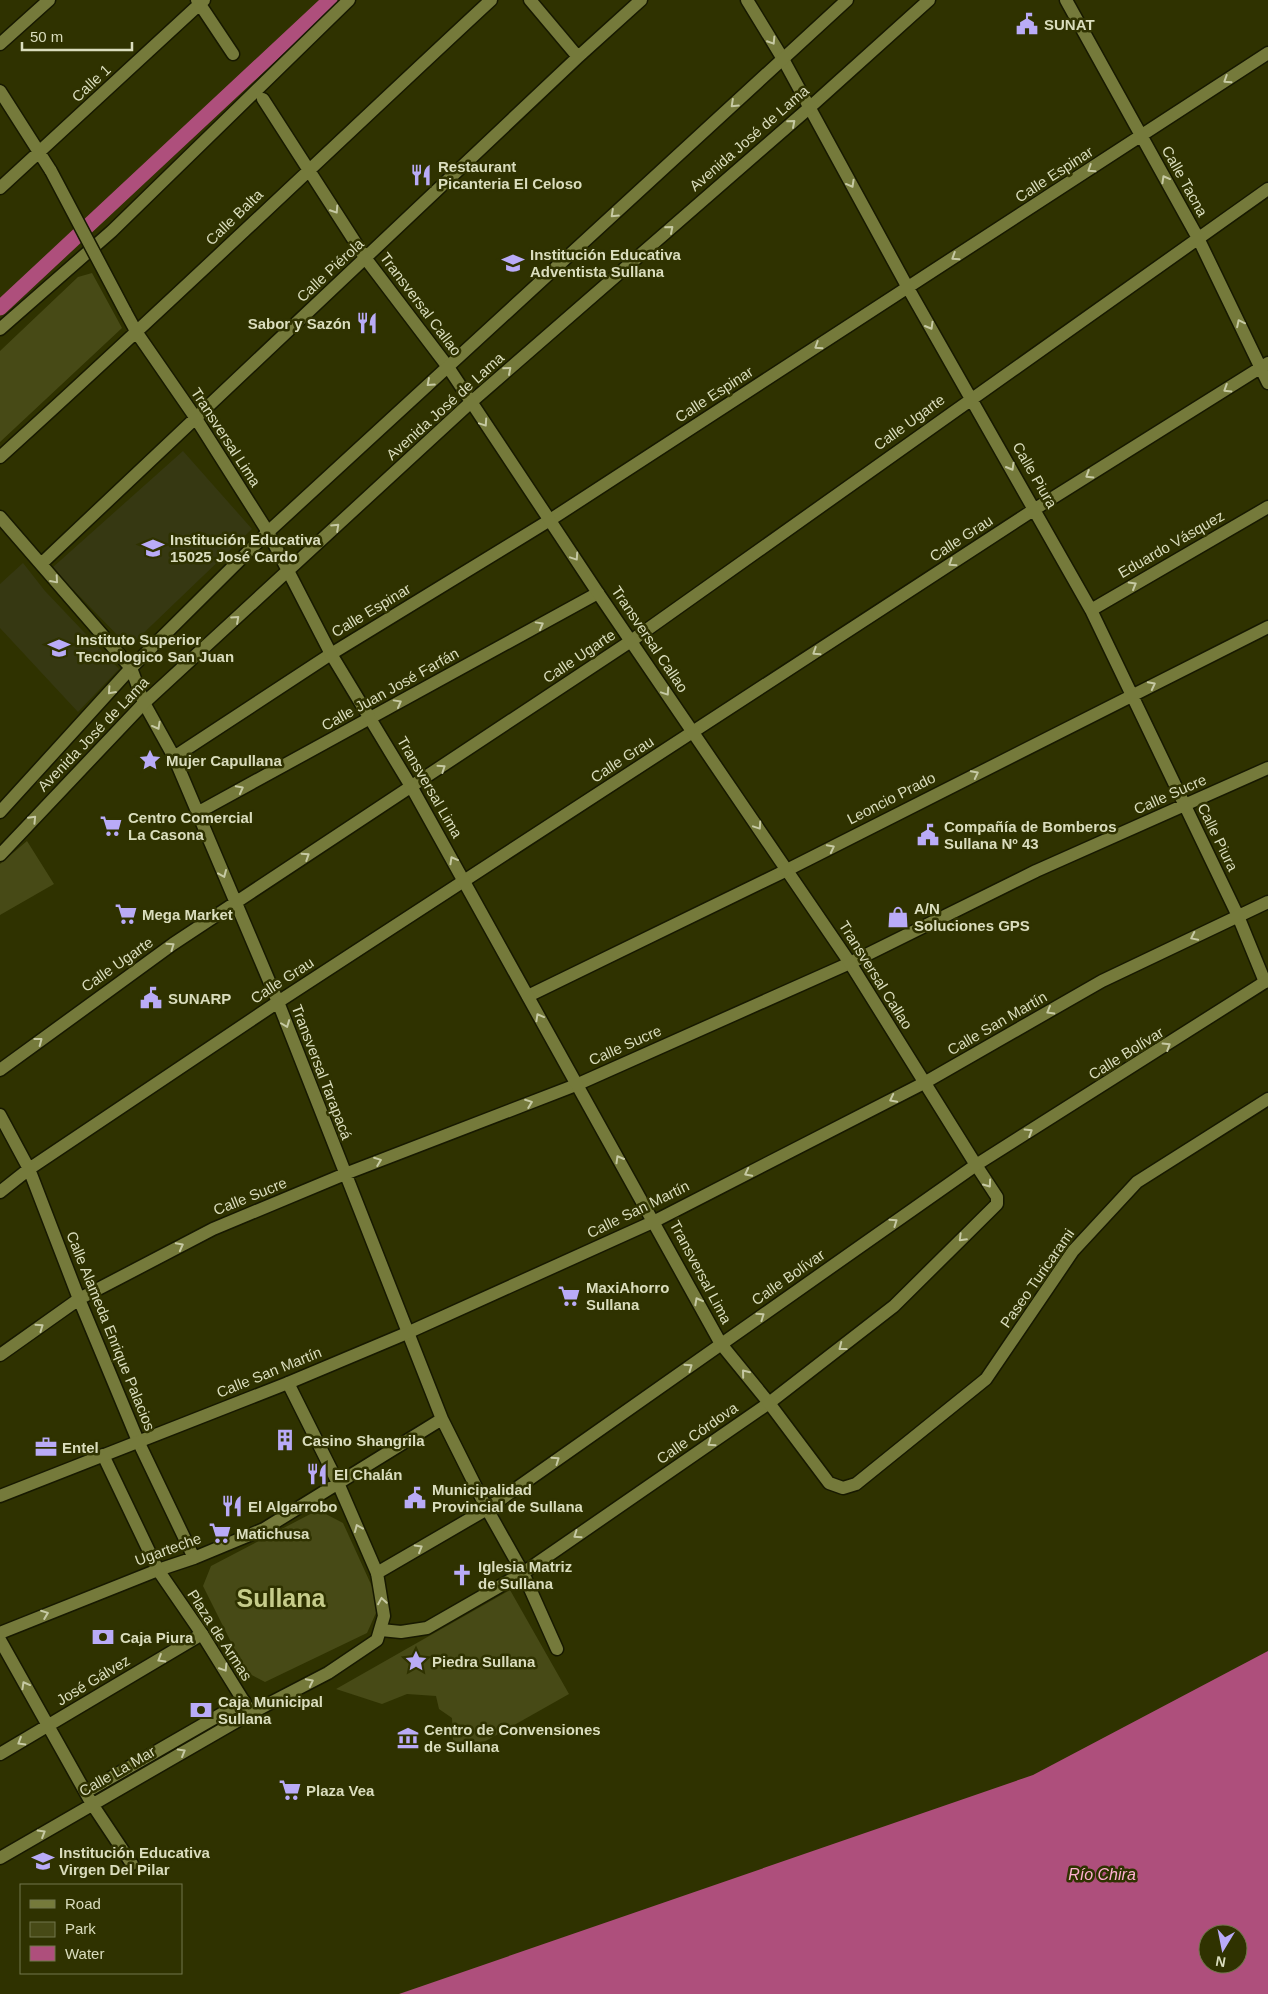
<svg xmlns="http://www.w3.org/2000/svg" width="1268" height="1994" font-family="Helvetica,sans-serif">
<style>
.built{fill:#363812}
.green{fill:#474a16}
.water{fill:#ae4f7c;fill-rule:evenodd}
.lines{fill:none;stroke-linecap:round;stroke-linejoin:round}
.canal{stroke:#ae4f7c;stroke-width:15}
.street-casing{stroke:#171900;stroke-width:15}
.secondary-casing{stroke:#171900;stroke-width:15}
.street{stroke:#757a3b;stroke-width:12}
.secondary{stroke:#757a3b;stroke-width:12}
.street-bridge-casing{stroke:#171900;stroke-width:15;stroke-linecap:butt}
.street-bridge{stroke:#757a3b;stroke-width:12}
.oneway{stroke:#c6c9a3}
.labels{text-anchor:middle;dominant-baseline:central;stroke-width:5;stroke-linejoin:round;paint-order:stroke}
.poi-label{font-size:15px;font-weight:bold;fill:#daddbd;stroke:#2f3200;text-anchor:start}
.street-label{font-size:15px;fill:#daddbd;stroke:#2f3200}
.water-label{font-size:16px;font-style:italic;fill:#feb1d1;stroke:#2f3200}
.town-label{font-size:25px;font-weight:bold;fill:#c6cc8a;stroke:#2f3200}
</style>
<rect width="100%" height="100%" fill="#2f3200"/>
<!-- built -->
<path class="built" d="M183,451L252,529L129,647L52,568Z
M23,563L45,591L119,669L78,712L0,628V584Z"/>
<!-- green -->
<path class="green" d="M92,273L122,328L0,442V351L78,277Z
M27,841L54,884L0,915V864Z
M318,1510L343,1523L380,1604L367,1633L265,1682L246,1672L203,1586L211,1566Z
M510,1590L569,1694L468,1751L453,1740L452,1718L439,1709L436,1696L407,1694L382,1704L336,1689Z
M223,1715L228,1723L100,1797L96,1789Z"/>
<!-- water -->
<path class="water" d="M1268,1651V1994H399L1033,1775ZM1208,1934H1238V1964H1208Z"/>
<g class="lines">
<!-- canal -->
<path class="canal" d="M0,308L330,0"/>
<!-- street casing -->
<g class="street-casing">
<path id="street" d="M197,0L233,54
M530,0L578,57
M747,0L783,59L908,288L1091,610L1238,916L1265,982
M1066,0L1198,238L1268,383
M0,44L49,0
M0,91L51,171
M263,99L366,259L448,367
M0,188L204,0
M125,311L137,333L195,417L268,532
M0,329L112,231L349,0
M0,457C166,307 327,152 491,0
M0,517L131,668L144,703L174,757L278,1002L442,1419L487,1509L523,1573L557,1649
M41,564L578,57L641,0
M1091,610L1268,507
M174,757L331,654L550,520L1268,53
M197,813L598,593
M528,996L787,870L1268,627
M0,1070L173,944L631,641L1268,189
M0,1115L29,1169L79,1299L138,1441L194,1558
M0,1192L29,1169L278,1002L1035,509L1268,363
M0,1355L79,1299L213,1229L345,1174L576,1085L850,963L1036,871L1268,768
M288,1383L338,1483L377,1573
M103,1455L158,1570L194,1558L264,1529L442,1419
M381,1630L401,1632L427,1628L523,1573L769,1403L894,1306L997,1204V1197L976,1165
M0,1640L92,1804L132,1864
M0,1754L202,1634
M86,1792L244,1701
M0,1858L251,1713"/>
</g>
<!-- secondary casing -->
<g class="secondary-casing">
<path id="secondary" d="M448,367L598,593L850,963L976,1165
M268,532L331,654L412,788L721,1344L769,1403L829,1483L843,1488L856,1484L986,1379L1073,1251L1137,1182L1268,1099
M0,812L131,668L268,532L847,0
M0,855L144,703L470,403L809,108L929,0
M0,1496L288,1383L407,1333L655,1221L924,1083L1102,981L1268,902
M0,1633L158,1570L202,1634L251,1713L328,1673L377,1640L384,1616L377,1573L487,1509L976,1165L1268,980"/>
</g>
<!-- street -->
<use href="#street" class="street"/>
<!-- secondary -->
<use href="#secondary" class="secondary"/>
<!-- street-bridge casing -->
<g class="street-bridge-casing">
<path id="street-bridge" d="M51,171L125,311"/>
</g>
<!-- street-bridge -->
<use href="#street-bridge" class="street-bridge"/>
</g>
<!-- one-way arrows -->
<defs><path id="oneway-chevron" d="M-2-3.5L2.5 0L-2 3.5" fill="none" stroke-width="1.6" stroke-linecap="round" stroke-linejoin="round" transform="scale(1.25)"/></defs>
<g class="oneway">
<use href="#oneway-chevron" transform="translate(772 41) rotate(58)"/>
<use href="#oneway-chevron" transform="translate(1227 80) rotate(147)"/>
<use href="#oneway-chevron" transform="translate(734 104) rotate(137)"/>
<use href="#oneway-chevron" transform="translate(792 123) rotate(-41)"/>
<use href="#oneway-chevron" transform="translate(1091 169) rotate(147)"/>
<use href="#oneway-chevron" transform="translate(1165 179) rotate(-119)"/>
<use href="#oneway-chevron" transform="translate(851 184) rotate(61)"/>
<use href="#oneway-chevron" transform="translate(335 210) rotate(57)"/>
<use href="#oneway-chevron" transform="translate(614 214) rotate(137)"/>
<use href="#oneway-chevron" transform="translate(670 229) rotate(-41)"/>
<use href="#oneway-chevron" transform="translate(955 257) rotate(147)"/>
<use href="#oneway-chevron" transform="translate(1240 323) rotate(-116)"/>
<use href="#oneway-chevron" transform="translate(930 326) rotate(60)"/>
<use href="#oneway-chevron" transform="translate(818 346) rotate(147)"/>
<use href="#oneway-chevron" transform="translate(508 370) rotate(-41)"/>
<use href="#oneway-chevron" transform="translate(430 383) rotate(138)"/>
<use href="#oneway-chevron" transform="translate(1227 389) rotate(148)"/>
<use href="#oneway-chevron" transform="translate(484 423) rotate(56)"/>
<use href="#oneway-chevron" transform="translate(1011 467) rotate(60)"/>
<use href="#oneway-chevron" transform="translate(1089 475) rotate(148)"/>
<use href="#oneway-chevron" transform="translate(336 527) rotate(-43)"/>
<use href="#oneway-chevron" transform="translate(575 557) rotate(56)"/>
<use href="#oneway-chevron" transform="translate(952 563) rotate(147)"/>
<use href="#oneway-chevron" transform="translate(55 580) rotate(49)"/>
<use href="#oneway-chevron" transform="translate(1133 585) rotate(-30)"/>
<use href="#oneway-chevron" transform="translate(236 619) rotate(-42)"/>
<use href="#oneway-chevron" transform="translate(540 625) rotate(-29)"/>
<use href="#oneway-chevron" transform="translate(816 652) rotate(147)"/>
<use href="#oneway-chevron" transform="translate(1152 685) rotate(-27)"/>
<use href="#oneway-chevron" transform="translate(111 691) rotate(132)"/>
<use href="#oneway-chevron" transform="translate(666 692) rotate(56)"/>
<use href="#oneway-chevron" transform="translate(398 703) rotate(-29)"/>
<use href="#oneway-chevron" transform="translate(157 726) rotate(61)"/>
<use href="#oneway-chevron" transform="translate(442 768) rotate(-34)"/>
<use href="#oneway-chevron" transform="translate(975 774) rotate(-27)"/>
<use href="#oneway-chevron" transform="translate(240 789) rotate(-28)"/>
<use href="#oneway-chevron" transform="translate(33 819) rotate(-46)"/>
<use href="#oneway-chevron" transform="translate(758 826) rotate(56)"/>
<use href="#oneway-chevron" transform="translate(831 848) rotate(-27)"/>
<use href="#oneway-chevron" transform="translate(306 856) rotate(-33)"/>
<use href="#oneway-chevron" transform="translate(453 860) rotate(-119)"/>
<use href="#oneway-chevron" transform="translate(223 874) rotate(67)"/>
<use href="#oneway-chevron" transform="translate(1194 937) rotate(154)"/>
<use href="#oneway-chevron" transform="translate(171 946) rotate(-35)"/>
<use href="#oneway-chevron" transform="translate(1050 1011) rotate(150)"/>
<use href="#oneway-chevron" transform="translate(539 1017) rotate(-119)"/>
<use href="#oneway-chevron" transform="translate(286 1024) rotate(69)"/>
<use href="#oneway-chevron" transform="translate(39 1041) rotate(-37)"/>
<use href="#oneway-chevron" transform="translate(1167 1046) rotate(-32)"/>
<use href="#oneway-chevron" transform="translate(893 1099) rotate(153)"/>
<use href="#oneway-chevron" transform="translate(529 1103) rotate(-21)"/>
<use href="#oneway-chevron" transform="translate(1029 1132) rotate(-32)"/>
<use href="#oneway-chevron" transform="translate(619 1159) rotate(-120)"/>
<use href="#oneway-chevron" transform="translate(378 1161) rotate(-21)"/>
<use href="#oneway-chevron" transform="translate(748 1173) rotate(153)"/>
<use href="#oneway-chevron" transform="translate(988 1184) rotate(55)"/>
<use href="#oneway-chevron" transform="translate(894 1222) rotate(-35)"/>
<use href="#oneway-chevron" transform="translate(962 1238) rotate(135)"/>
<use href="#oneway-chevron" transform="translate(180 1246) rotate(-28)"/>
<use href="#oneway-chevron" transform="translate(698 1301) rotate(-118)"/>
<use href="#oneway-chevron" transform="translate(761 1316) rotate(-35)"/>
<use href="#oneway-chevron" transform="translate(40 1327) rotate(-35)"/>
<use href="#oneway-chevron" transform="translate(842 1347) rotate(142)"/>
<use href="#oneway-chevron" transform="translate(689 1367) rotate(-35)"/>
<use href="#oneway-chevron" transform="translate(745 1373) rotate(-129)"/>
<use href="#oneway-chevron" transform="translate(711 1443) rotate(145)"/>
<use href="#oneway-chevron" transform="translate(556 1460) rotate(-35)"/>
<use href="#oneway-chevron" transform="translate(358 1528) rotate(-113)"/>
<use href="#oneway-chevron" transform="translate(577 1535) rotate(145)"/>
<use href="#oneway-chevron" transform="translate(419 1548) rotate(-30)"/>
<use href="#oneway-chevron" transform="translate(382 1601) rotate(-99)"/>
<use href="#oneway-chevron" transform="translate(45 1614) rotate(-21)"/>
<use href="#oneway-chevron" transform="translate(161 1659) rotate(149)"/>
<use href="#oneway-chevron" transform="translate(224 1668) rotate(58)"/>
<use href="#oneway-chevron" transform="translate(310 1682) rotate(-27)"/>
<use href="#oneway-chevron" transform="translate(25 1685) rotate(-119)"/>
<use href="#oneway-chevron" transform="translate(21 1742) rotate(149)"/>
<use href="#oneway-chevron" transform="translate(182 1752) rotate(-30)"/>
<use href="#oneway-chevron" transform="translate(42 1833) rotate(-31)"/>
</g>
<!-- icons -->
<defs>
<g id="civic-bare" transform="scale(1.725)"><path d="M-.6-6.5H3V-4.5H.6V-3L4-1V1h2V6H-6V1h2V-1L-.6-3ZM-1.2 2.5V6h2.4V2.5Z" fill="#b9abf7" stroke="#2f3200" stroke-width="2.5" paint-order="stroke"/></g>
<g id="restaurant-bare" transform="scale(1.725)"><path d="M-5-6h1v4h1v-4h1v4h1v-4h1v5L-1.5 .5V6h-2V.5L-5-1ZM5-6V6H3V1.5H1.5Q1.5-4 5-6Z" fill="#b9abf7" stroke="#2f3200" stroke-width="2.5" paint-order="stroke"/></g>
<g id="school-bare" transform="scale(1.725)"><path d="M0-5L7-2L0 1L-7-2ZM-4 1L0 2.5L4 1V4Q0 6-4 4Z" fill="#b9abf7" stroke="#2f3200" stroke-width="2.5" paint-order="stroke"/></g>
<g id="university-bare" transform="scale(1.725)"><path d="M0-5L7-2L0 1L-7-2ZM-4 1L0 2.5L4 1V4Q0 6-4 4Z" fill="#b9abf7" stroke="#2f3200" stroke-width="2.5" paint-order="stroke"/></g>
<g id="sight-bare" transform="scale(1.725)"><path d="M0-6L1.8-2.2L6-1.7L2.9 1.2L3.7 5.4L0 3.3L-3.7 5.4L-2.9 1.2L-6-1.7L-1.8-2.2Z" fill="#b9abf7" stroke="#2f3200" stroke-width="2.5" paint-order="stroke"/></g>
<g id="supermarket-bare" transform="scale(1.725)"><path d="M-6-5.5h2.5l.6 2H6L4.5 2H-2.5L-4.4-4H-6ZM-1.5 3.2a1.3 1.3 0 1 0 .1 0ZM3 3.2a1.3 1.3 0 1 0 .1 0Z" fill="#b9abf7" stroke="#2f3200" stroke-width="2.5" paint-order="stroke"/></g>
<g id="shop-bare" transform="scale(1.725)"><path d="M-5-2.5h2.3a2.7 3.5 0 0 1 5.4 0H5L5.5 6h-11ZM-1.5-2.5h3a1.5 2.3 0 0 0-3 0Z" fill="#b9abf7" stroke="#2f3200" stroke-width="2.5" paint-order="stroke"/></g>
<g id="building-bare" transform="scale(1.725)"><path d="M-4-6H4V6H1V3H-1V6H-4ZM-2.5-4.3h1.7v1.8h-1.7ZM.8-4.3h1.7v1.8H.8ZM-2.5-1h1.7V.8h-1.7ZM.8-1h1.7V.8H.8Z" fill="#b9abf7" stroke="#2f3200" stroke-width="2.5" paint-order="stroke"/></g>
<g id="office-bare" transform="scale(1.725)"><path d="M-6-3h4V-5.5h4V-3h4V5H-6ZM-1-4.5V-3h2v-1.5ZM-6 0V1H6V0Z" fill="#b9abf7" stroke="#2f3200" stroke-width="2.5" paint-order="stroke"/></g>
<g id="church-bare" transform="scale(1.725)"><path d="M-1.2-6h2.4v3.5h3.3v2.4h-3.3V6h-2.4V-.1h-3.3v-2.4h3.3Z" fill="#b9abf7" stroke="#2f3200" stroke-width="2.5" paint-order="stroke"/></g>
<g id="bank-bare" transform="scale(1.725)"><path d="M-6-4H6V4H-6ZM0-2.3a2.3 2.3 0 1 0 0 4.6a2.3 2.3 0 1 0 0-4.6Z" fill="#b9abf7" stroke="#2f3200" stroke-width="2.5" paint-order="stroke"/></g>
<g id="museum-bare" transform="scale(1.725)"><path d="M0-6L6-3V-2H-6V-3ZM-5-1h2V3h-2ZM-1-1h2V3h-2ZM3-1h2V3H3ZM-6 4H6V6H-6Z" fill="#b9abf7" stroke="#2f3200" stroke-width="2.5" paint-order="stroke"/></g>
</defs>
<g fill-rule="evenodd">
<use href="#civic-bare" x="1027" y="24"/>
<use href="#restaurant-bare" x="421" y="175"/>
<use href="#school-bare" x="513" y="263"/>
<use href="#restaurant-bare" x="367" y="323"/>
<use href="#school-bare" x="153" y="548"/>
<use href="#university-bare" x="59" y="648"/>
<use href="#sight-bare" x="150" y="760"/>
<use href="#supermarket-bare" x="111" y="826"/>
<use href="#civic-bare" x="928" y="835"/>
<use href="#supermarket-bare" x="126" y="914"/>
<use href="#shop-bare" x="898" y="917"/>
<use href="#civic-bare" x="151" y="998"/>
<use href="#supermarket-bare" x="569" y="1296"/>
<use href="#building-bare" x="285" y="1440"/>
<use href="#office-bare" x="46" y="1447"/>
<use href="#restaurant-bare" x="317" y="1474"/>
<use href="#civic-bare" x="415" y="1498"/>
<use href="#restaurant-bare" x="232" y="1506"/>
<use href="#supermarket-bare" x="220" y="1533"/>
<use href="#church-bare" x="462" y="1575"/>
<use href="#bank-bare" x="103" y="1637"/>
<use href="#sight-bare" x="416" y="1661"/>
<use href="#bank-bare" x="201" y="1710"/>
<use href="#museum-bare" x="408" y="1738"/>
<use href="#supermarket-bare" x="290" y="1790"/>
<use href="#school-bare" x="43" y="1861"/>
</g>
<g class="labels">
<!-- poi labels -->
<g class="poi-label">
<text x="1044" y="24">SUNAT</text>
<text x="438" y="166">Restaurant<tspan x="438" dy="17">Picanteria El Celoso</tspan></text>
<text x="530" y="254">Institución Educativa<tspan x="530" dy="17">Adventista Sullana</tspan></text>
<text x="351" y="323" text-anchor="end">Sabor y Sazón</text>
<text x="170" y="539">Institución Educativa<tspan x="170" dy="17">15025 José Cardo</tspan></text>
<text x="76" y="639">Instituto Superior<tspan x="76" dy="17">Tecnologico San Juan</tspan></text>
<text x="166" y="760">Mujer Capullana</text>
<text x="128" y="817">Centro Comercial<tspan x="128" dy="17">La Casona</tspan></text>
<text x="944" y="826">Compañía de Bomberos<tspan x="944" dy="17">Sullana Nº 43</tspan></text>
<text x="914" y="908">A/N<tspan x="914" dy="17">Soluciones GPS</tspan></text>
<text x="142" y="914">Mega Market</text>
<text x="168" y="998">SUNARP</text>
<text x="586" y="1287">MaxiAhorro<tspan x="586" dy="17">Sullana</tspan></text>
<text x="302" y="1440">Casino Shangrila</text>
<text x="62" y="1447">Entel</text>
<text x="334" y="1474">El Chalán</text>
<text x="432" y="1489">Municipalidad<tspan x="432" dy="17">Provincial de Sullana</tspan></text>
<text x="248" y="1506">El Algarrobo</text>
<text x="236" y="1533">Matichusa</text>
<text x="478" y="1566">Iglesia Matriz<tspan x="478" dy="17">de Sullana</tspan></text>
<text x="120" y="1637">Caja Piura</text>
<text x="432" y="1661">Piedra Sullana</text>
<text x="218" y="1701">Caja Municipal<tspan x="218" dy="17">Sullana</tspan></text>
<text x="424" y="1729">Centro de Convensiones<tspan x="424" dy="17">de Sullana</tspan></text>
<text x="306" y="1790">Plaza Vea</text>
<text x="59" y="1852">Institución Educativa<tspan x="59" dy="17">Virgen Del Pilar</tspan></text>
</g>
<!-- street labels -->
<g class="street-label">
<text transform="translate(91 83) rotate(-43)">Calle 1</text>
<text transform="translate(749 138) rotate(-41)">Avenida José de Lama</text>
<text transform="translate(1054 174) rotate(-33)">Calle Espinar</text>
<text transform="translate(1185 181) rotate(61)">Calle Tacna</text>
<text transform="translate(234 217) rotate(-44)">Calle Balta</text>
<text transform="translate(330 270) rotate(-43)">Calle Piérola</text>
<text transform="translate(421 304) rotate(53)">Transversal Callao</text>
<text transform="translate(714 394) rotate(-33)">Calle Espinar</text>
<text transform="translate(445 406) rotate(-42)">Avenida José de Lama</text>
<text transform="translate(909 422) rotate(-36)">Calle Ugarte</text>
<text transform="translate(226 437) rotate(57)">Transversal Lima</text>
<text transform="translate(1035 475) rotate(60)">Calle Piura</text>
<text transform="translate(961 538) rotate(-33)">Calle Grau</text>
<text transform="translate(1171 544) rotate(-30)">Eduardo Vásquez</text>
<text transform="translate(371 610) rotate(-31)">Calle Espinar</text>
<text transform="translate(650 639) rotate(56)">Transversal Callao</text>
<text transform="translate(579 656) rotate(-34)">Calle Ugarte</text>
<text transform="translate(390 689) rotate(-29)">Calle Juan José Farfán</text>
<text transform="translate(93 734) rotate(-46)">Avenida José de Lama</text>
<text transform="translate(622 759) rotate(-33)">Calle Grau</text>
<text transform="translate(430 787) rotate(60)">Transversal Lima</text>
<text transform="translate(1170 794) rotate(-24)">Calle Sucre</text>
<text transform="translate(891 798) rotate(-27)">Leoncio Prado</text>
<text transform="translate(1218 837) rotate(64)">Calle Piura</text>
<text transform="translate(117 964) rotate(-35)">Calle Ugarte</text>
<text transform="translate(876 975) rotate(58)">Transversal Callao</text>
<text transform="translate(282 980) rotate(-33)">Calle Grau</text>
<text transform="translate(997 1023) rotate(-30)">Calle San Martín</text>
<text transform="translate(625 1045) rotate(-24)">Calle Sucre</text>
<text transform="translate(1126 1053) rotate(-32)">Calle Bolívar</text>
<text transform="translate(322 1072) rotate(69)">Transversal Tarapacá</text>
<text transform="translate(250 1196) rotate(-22)">Calle Sucre</text>
<text transform="translate(638 1209) rotate(-26)">Calle San Martín</text>
<text transform="translate(701 1272) rotate(62)">Transversal Lima</text>
<text transform="translate(788 1277) rotate(-35)">Calle Bolívar</text>
<text transform="translate(1037 1278) rotate(-55)">Paseo Turicarami</text>
<text transform="translate(111 1331) rotate(68)">Calle Alameda Enrique Palacios</text>
<text transform="translate(269 1372) rotate(-22)">Calle San Martín</text>
<text transform="translate(697 1433) rotate(-35)">Calle Córdova</text>
<text transform="translate(168 1549) rotate(-20)">Ugarteche</text>
<text transform="translate(220 1635) rotate(57)">Plaza de Armas</text>
<text transform="translate(93 1680) rotate(-31)">José Gálvez</text>
<text transform="translate(117 1771) rotate(-30)">Calle La Mar</text>
</g>
<!-- water labels -->
<g class="water-label">
<text x="1102" y="1874">Río Chira</text>
</g>
<!-- town labels -->
<g class="town-label">
<text x="281" y="1598">Sullana</text>
</g>
</g>
<!-- legend -->
<rect x="20" y="1884" width="162" height="90" fill="#2f3200" stroke="#73764c"/>
<rect x="30" y="1900" width="25" height="8" fill="#757a3b" stroke="#73764c"/>
<text x="65" y="1909" font-size="15" fill="#daddbd">Road</text>
<rect x="30" y="1922" width="25" height="15" fill="#474a16" stroke="#73764c"/>
<text x="65" y="1934" font-size="15" fill="#daddbd">Park</text>
<rect x="30" y="1946" width="25" height="15" fill="#ae4f7c" stroke="#73764c"/>
<text x="65" y="1959" font-size="15" fill="#daddbd">Water</text>
<!-- north arrow -->
<g transform="translate(1223 1949) rotate(190)"><circle r="24" fill="#2f3200" stroke="#73764c"/>
<path d="M0-4L9 19L0 12L-9 19Z" fill="#b9abf7"/>
<text y="-8" font-size="14" font-weight="bold" text-anchor="middle" fill="#daddbd">N</text>
</g>
<!-- scale -->
<path d="M22 42v8h110v-8" fill="none" stroke="#daddbd" stroke-width="2.5"/>
<text x="30" y="42" font-size="15" fill="#daddbd" stroke="#2f3200" stroke-width="4" paint-order="stroke">50 m</text>
</svg>
